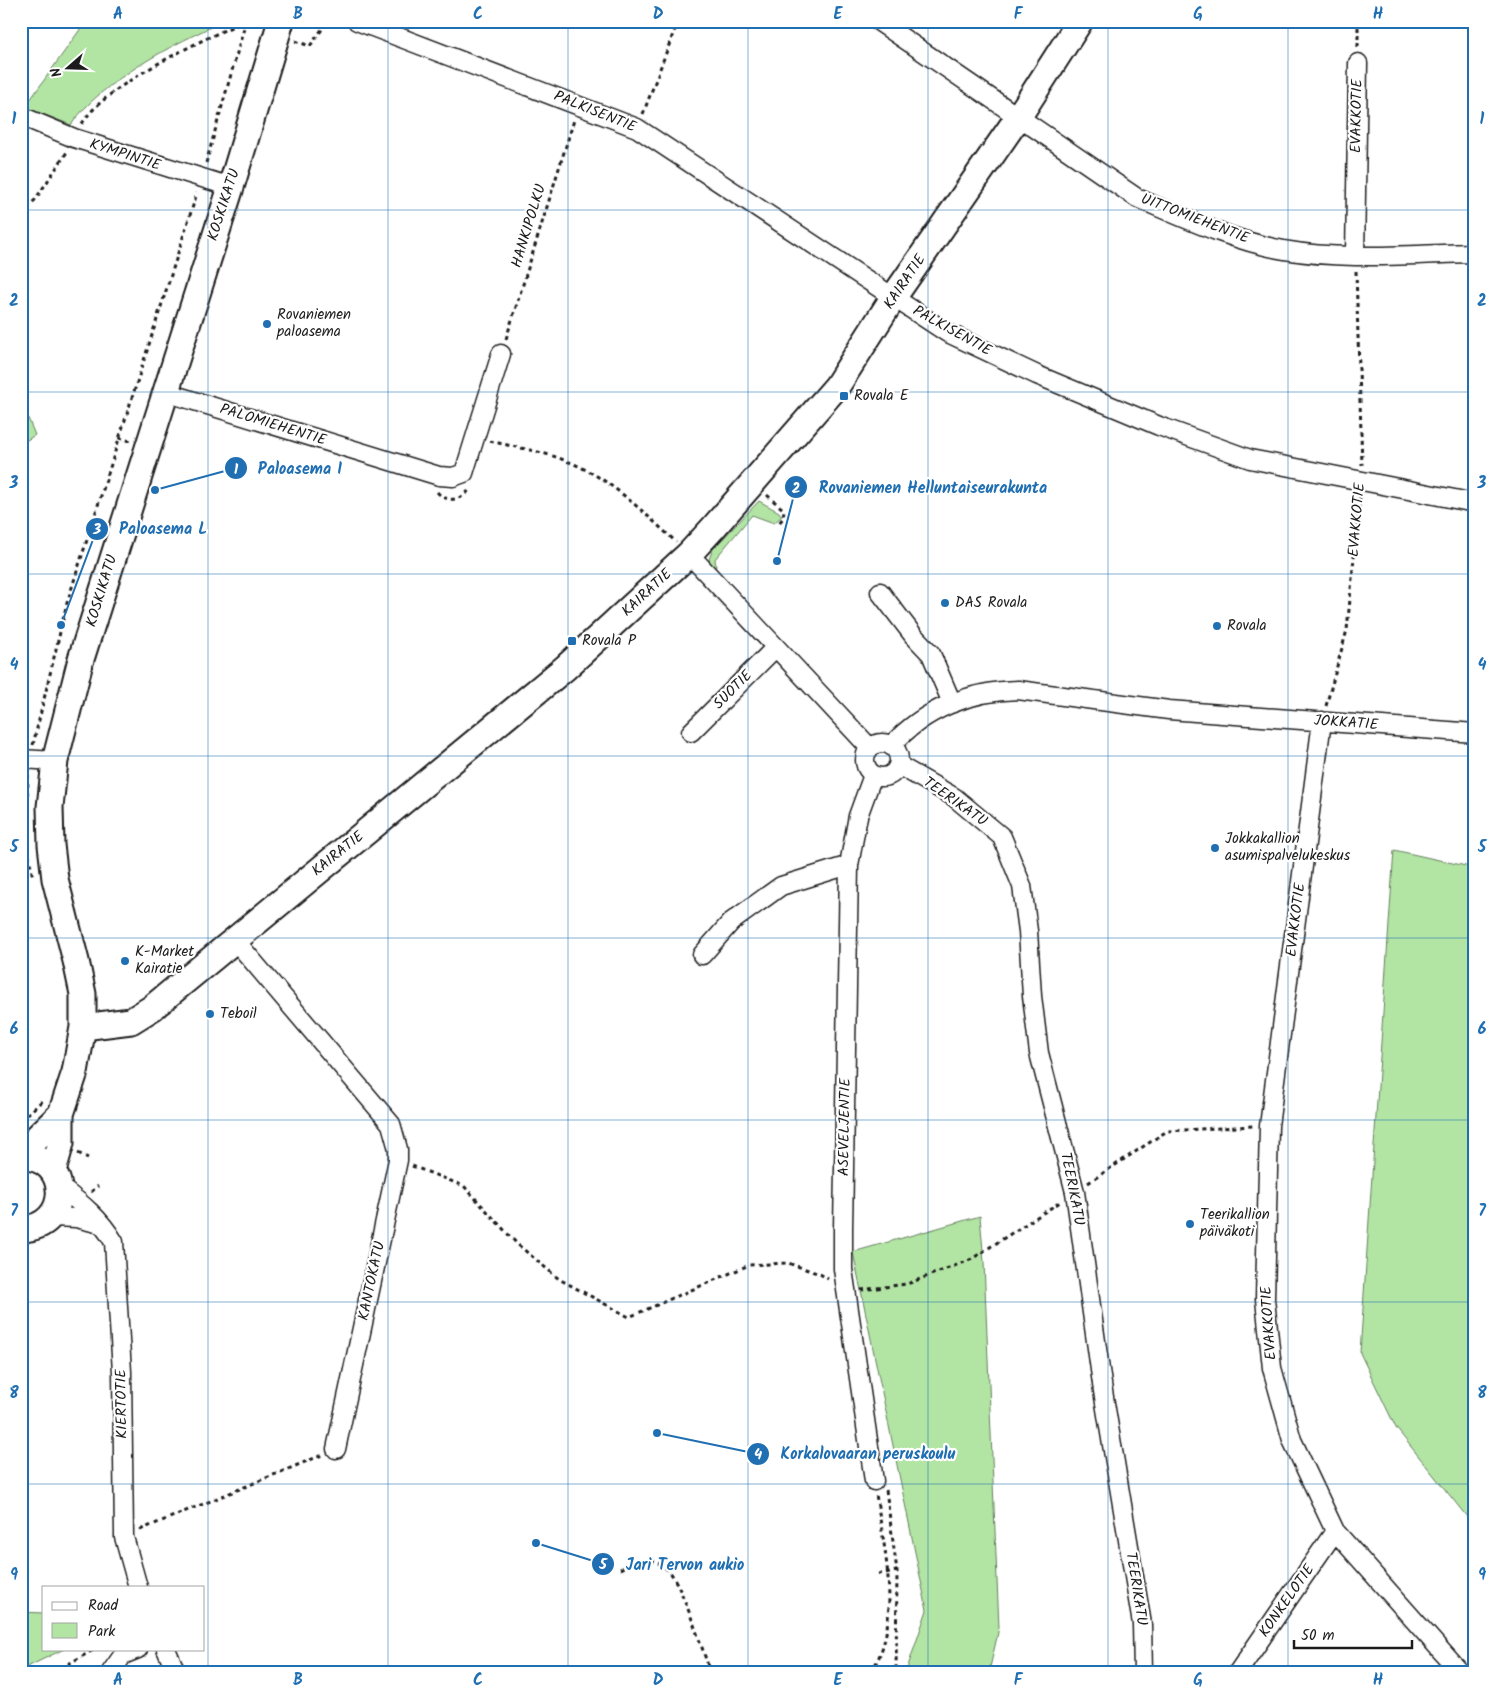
<svg xmlns="http://www.w3.org/2000/svg" width="1496" height="1693" font-family="Kalam,sans-serif">
<style>
.green{fill:#b2e4a4;stroke:#678060}
.lines{fill:none;stroke-linecap:round;stroke-linejoin:round}
.street-casing{stroke:#1c1c1c;stroke-width:21}
.secondary-casing{stroke:#1c1c1c;stroke-width:29}
.path{stroke:#1c1c1c;stroke-width:3;stroke-dasharray:4 4;stroke-linecap:butt}
.street{stroke:#fff;stroke-width:18}
.secondary{stroke:#fff;stroke-width:25}
.grid{fill:none;stroke:#1f6fb2;stroke-width:1;stroke-opacity:0.55}
.poi-dot{fill:#1f6fb2;stroke:#fff;stroke-width:2}
.labels{text-anchor:middle;dominant-baseline:central;stroke-width:4.5;stroke-linejoin:round;paint-order:stroke}
.street-label{font-size:15px;fill:#1c1c1c;stroke:#fff}
.poi-label{font-size:15px;fill:#1c1c1c;stroke:#fff;text-anchor:start}
.leader{fill:none;stroke:#1f6fb2;stroke-width:2}
.callout-dot{fill:#1f6fb2;stroke:#fff;stroke-width:2}
.mark-label{font-size:15px;text-anchor:middle;font-weight:bold;fill:#fff}
.callout-label{font-size:16px;text-anchor:middle;font-weight:bold;fill:#1f6fb2;stroke:#fff;stroke-width:4.5;stroke-linejoin:round;paint-order:stroke}
.neatline{fill:none;stroke:#1f6fb2;stroke-width:2}
.grid-label{font-size:16px;text-anchor:middle;font-weight:bold;fill:#1f6fb2}
</style>
<rect width="100%" height="100%" fill="#fff"/>
<filter id="ink" filterUnits="userSpaceOnUse"><feTurbulence type="fractalNoise" baseFrequency=".02" numOctaves="2"/><feDisplacementMap in="SourceGraphic" scale="10" xChannelSelector="R" yChannelSelector="G"/><feConvolveMatrix kernelMatrix="1 2 1 2 8 2 1 2 1" color-interpolation-filters="sRGB"/></filter>
<g filter="url(#ink)">
<!-- green -->
<path class="green" d="M86,21H224C175,43 101,81 71,125L25,107Z
M21,401L35,435L21,444Z
M759,501L779,512L782,516L774,523L752,515L715,559L716,567L713,570L709,559L713,549Z
M1394,850L1475,868V1527L1396,1428L1360,1353Z
M980,1216L984,1262L999,1628L989,1672H906L927,1610L853,1252Z
M21,1612L44,1613V1649H64L21,1670Z"/>
<g class="lines">
<!-- street casing -->
<g class="street-casing">
<path id="street" d="M357,21L637,128L946,332L1037,375L1159,426L1250,459L1475,503
M878,21L1137,198C1184,218 1233,241 1284,250C1346,261 1412,254 1475,253
M21,116L74,138L231,187
M1355,256L1358,63
M165,392L439,476L453,477L464,473L501,354
M689,554L870,748
M880,592L913,635L931,654L952,703
M1322,721L1269,1126L1265,1299L1272,1368L1292,1440L1335,1531L1460,1672
M691,732L775,648
M865 760a17 17 0 1 1 34 0a17 17 0 1 1-34 0Z
M891,746C924,709 970,691 1018,690L1169,710L1475,733
M21,759L55,761
M898,765L954,797L1002,837L1022,886L1028,931L1032,996L1039,1053L1075,1192L1103,1391L1142,1624L1143,1672
M873,775L858,816L849,865L843,1230V1269L874,1481
M234,939L391,1124L398,1149V1160L336,1449
M702,955L731,922L781,886L849,865
M60,1187C81,1203 101,1219 114,1242L122,1372L124,1537L138,1587
M52,1217L76,1218L101,1224
M166,1649L176,1672
M111,1672L123,1655L138,1649
M1238,1672L1335,1531"/>
</g>
<!-- secondary casing -->
<g class="secondary-casing">
<path id="secondary" d="M83,1027L131,1021L152,1008L565,668L689,554L713,528L837,386L893,298L1019,116L1080,21
M21,1153L61,1114
M21,1157C71,1155 73,1228 21,1229
M53,1171L61,1143V1114L75,1072L83,1027V994L76,961L55,879L51,845L50,807L55,761L81,659L231,187L281,21"/>
</g>
<!-- path -->
<path class="path" d="M295,41L310,46L328,21
M1358,47V21
M643,114L678,21
M82,124C103,86 203,39 245,21
M206,163L246,21
M21,213L35,200L67,152
M1356,271L1362,465
M506,339L574,120
M119,438L131,441
M490,441C514,447 541,451 564,460C608,476 642,511 676,542
M437,492C448,504 462,500 471,488
M767,495L784,510L783,518L779,523
M1326,706L1347,630L1360,496
M33,745L67,603L197,193
M28,775L26,841L33,878
M21,789H26
M21,1120L43,1100
M78,1153L88,1158
M412,1166L464,1186L517,1244L559,1279L629,1317L749,1265L788,1263L820,1274L828,1279
M1088,1183L1167,1131L1253,1126
M91,1192L98,1186
M861,1290L907,1284L970,1260L1060,1202
M886,1490L897,1571L896,1672
M140,1530L322,1455
M620,1569C630,1565 642,1559 653,1561C659,1563 665,1567 669,1571C682,1586 703,1650 710,1672
M878,1574L897,1571
M54,1672L95,1649
M871,1672C903,1623 884,1548 876,1494"/>
<!-- street -->
<use href="#street" class="street"/>
<!-- secondary -->
<use href="#secondary" class="secondary"/>
</g>
</g>
<!-- grid -->
<path class="grid" d="M208,21V1672M388,21V1672M568,21V1672M748,21V1672M928,21V1672M1108,21V1672M1288,21V1672M21,210H1475M21,392H1475M21,574H1475M21,756H1475M21,938H1475M21,1120H1475M21,1302H1475M21,1484H1475"/>
<!-- markers -->
<g class="poi-dot">
<circle cx="267" cy="324" r="5"/>
<rect x="839" y="391" width="10" height="10" rx="2.5"/>
<circle cx="945" cy="603" r="5"/>
<circle cx="1217" cy="626" r="5"/>
<rect x="567" y="636" width="10" height="10" rx="2.5"/>
<circle cx="1215" cy="848" r="5"/>
<circle cx="125" cy="961" r="5"/>
<circle cx="210" cy="1014" r="5"/>
<circle cx="1190" cy="1224" r="5"/>
</g>
<g class="labels">
<!-- street labels -->
<g class="street-label">
<text transform="translate(595 112) rotate(22)">PALKISENTIE</text>
<text transform="translate(1357 116) rotate(-89)">EVAKKOTIE</text>
<text transform="translate(125 155) rotate(18)">KYMPINTIE</text>
<text transform="translate(224 205) rotate(-72)">KOSKIKATU</text>
<text transform="translate(1195 219) rotate(21)">UITTOMIEHENTIE</text>
<text transform="translate(529 226) rotate(-73)">HANKIPOLKU</text>
<text transform="translate(905 282) rotate(-56)">KAIRATIE</text>
<text transform="translate(952 331) rotate(29)">PALKISENTIE</text>
<text transform="translate(273 425) rotate(17)">PALOMIEHENTIE</text>
<text transform="translate(1357 520) rotate(-85)">EVAKKOTIE</text>
<text transform="translate(102 591) rotate(-73)">KOSKIKATU</text>
<text transform="translate(647 593) rotate(-43)">KAIRATIE</text>
<text transform="translate(733 690) rotate(-45)">SUOTIE</text>
<text transform="translate(1346 723) rotate(4)">JOKKATIE</text>
<text transform="translate(955 802) rotate(35)">TEERIKATU</text>
<text transform="translate(338 854) rotate(-39)">KAIRATIE</text>
<text transform="translate(1296 920) rotate(-83)">EVAKKOTIE</text>
<text transform="translate(845 1127) rotate(-89)">ASEVELJENTIE</text>
<text transform="translate(1072 1189) rotate(79)">TEERIKATU</text>
<text transform="translate(372 1281) rotate(-78)">KANTOKATU</text>
<text transform="translate(1269 1323) rotate(-94)">EVAKKOTIE</text>
<text transform="translate(122 1404) rotate(-91)">KIERTOTIE</text>
<text transform="translate(1136 1589) rotate(81)">TEERIKATU</text>
<text transform="translate(1287 1601) rotate(-55)">KONKELOTIE</text>
</g>
<!-- poi labels -->
<g class="poi-label">
<text x="277" y="315">Rovaniemen<tspan x="277" dy="17">paloasema</tspan></text>
<text x="854" y="396">Rovala E</text>
<text x="955" y="603">DAS Rovala</text>
<text x="1227" y="626">Rovala</text>
<text x="582" y="641">Rovala P</text>
<text x="1225" y="839">Jokkakallion<tspan x="1225" dy="17">asumispalvelukeskus</tspan></text>
<text x="135" y="952">K-Market<tspan x="135" dy="17">Kairatie</tspan></text>
<text x="220" y="1014">Teboil</text>
<text x="1200" y="1215">Teerikallion<tspan x="1200" dy="17">päiväkoti</tspan></text>
</g>
</g>
<!-- callouts -->
<path class="leader" d="M155 490L236 468M777 561L796 487M61 625L97 529M657 1433L758 1454M536 1543L603 1564"/>
<g class="callout-dot">
<circle cx="155" cy="490" r="5"/>
<circle cx="777" cy="561" r="5"/>
<circle cx="61" cy="625" r="5"/>
<circle cx="657" cy="1433" r="5"/>
<circle cx="536" cy="1543" r="5"/>
<circle cx="236" cy="468" r="12"/>
<circle cx="796" cy="487" r="12"/>
<circle cx="97" cy="529" r="12"/>
<circle cx="758" cy="1454" r="12"/>
<circle cx="603" cy="1564" r="12"/>
</g>
<g class="mark-label">
<text x="236" y="474">1</text>
<text x="796" y="493">2</text>
<text x="97" y="534">3</text>
<text x="758" y="1459">4</text>
<text x="603" y="1569">5</text>
</g>
<g class="callout-label">
<text x="300" y="474">Paloasema I</text>
<text x="933" y="493">Rovaniemen Helluntaiseurakunta</text>
<text x="163" y="534">Paloasema L</text>
<text x="868" y="1459">Korkalovaaran peruskoulu</text>
<text x="685" y="1570">Jari Tervon aukio</text>
</g>
<!-- margin -->
<rect width="1496" height="1693" fill="none" stroke="#fff" stroke-width="55"/>
<!-- legend -->
<rect x="42" y="1586" width="162" height="65" fill="#ffffff" stroke="#a4a4a4"/>
<rect x="52" y="1602" width="25" height="8" fill="#ffffff" stroke="#a4a4a4"/>
<text x="88" y="1610" font-size="15" fill="#1c1c1c">Road</text>
<rect x="52" y="1623" width="25" height="15" fill="#b2e4a4" stroke="#a4a4a4"/>
<text x="88" y="1636" font-size="15" fill="#1c1c1c">Park</text>
<!-- north arrow -->
<g transform="translate(68 68) rotate(250)" stroke="#ffffff" stroke-width="4" paint-order="stroke">
<path d="M0-4L9 19L0 12L-9 19Z" fill="#1c1c1c"/>
<text y="-8" font-size="14" font-weight="bold" text-anchor="middle" fill="#1c1c1c">N</text>
</g>
<!-- scale -->
<path d="M1294 1640v8h118v-8" fill="none" stroke="#1c1c1c" stroke-width="2.5"/>
<text x="1301" y="1640" font-size="15" fill="#1c1c1c" stroke="#ffffff" stroke-width="4" paint-order="stroke">50 m</text>
<rect x="28" y="28" width="1440" height="1638" class="neatline"/>
<g class="grid-label">
<text x="118" y="19">A</text>
<text x="298" y="19">B</text>
<text x="478" y="19">C</text>
<text x="658" y="19">D</text>
<text x="838" y="19">E</text>
<text x="1018" y="19">F</text>
<text x="1198" y="19">G</text>
<text x="1378" y="19">H</text>
<text x="14" y="124">1</text>
<text x="1482" y="124">1</text>
<text x="14" y="306">2</text>
<text x="1482" y="306">2</text>
<text x="14" y="488">3</text>
<text x="1482" y="488">3</text>
<text x="14" y="670">4</text>
<text x="1482" y="670">4</text>
<text x="14" y="852">5</text>
<text x="1482" y="852">5</text>
<text x="14" y="1034">6</text>
<text x="1482" y="1034">6</text>
<text x="14" y="1216">7</text>
<text x="1482" y="1216">7</text>
<text x="14" y="1398">8</text>
<text x="1482" y="1398">8</text>
<text x="14" y="1580">9</text>
<text x="1482" y="1580">9</text>
<text x="118" y="1685">A</text>
<text x="298" y="1685">B</text>
<text x="478" y="1685">C</text>
<text x="658" y="1685">D</text>
<text x="838" y="1685">E</text>
<text x="1018" y="1685">F</text>
<text x="1198" y="1685">G</text>
<text x="1378" y="1685">H</text>
</g>
</svg>
